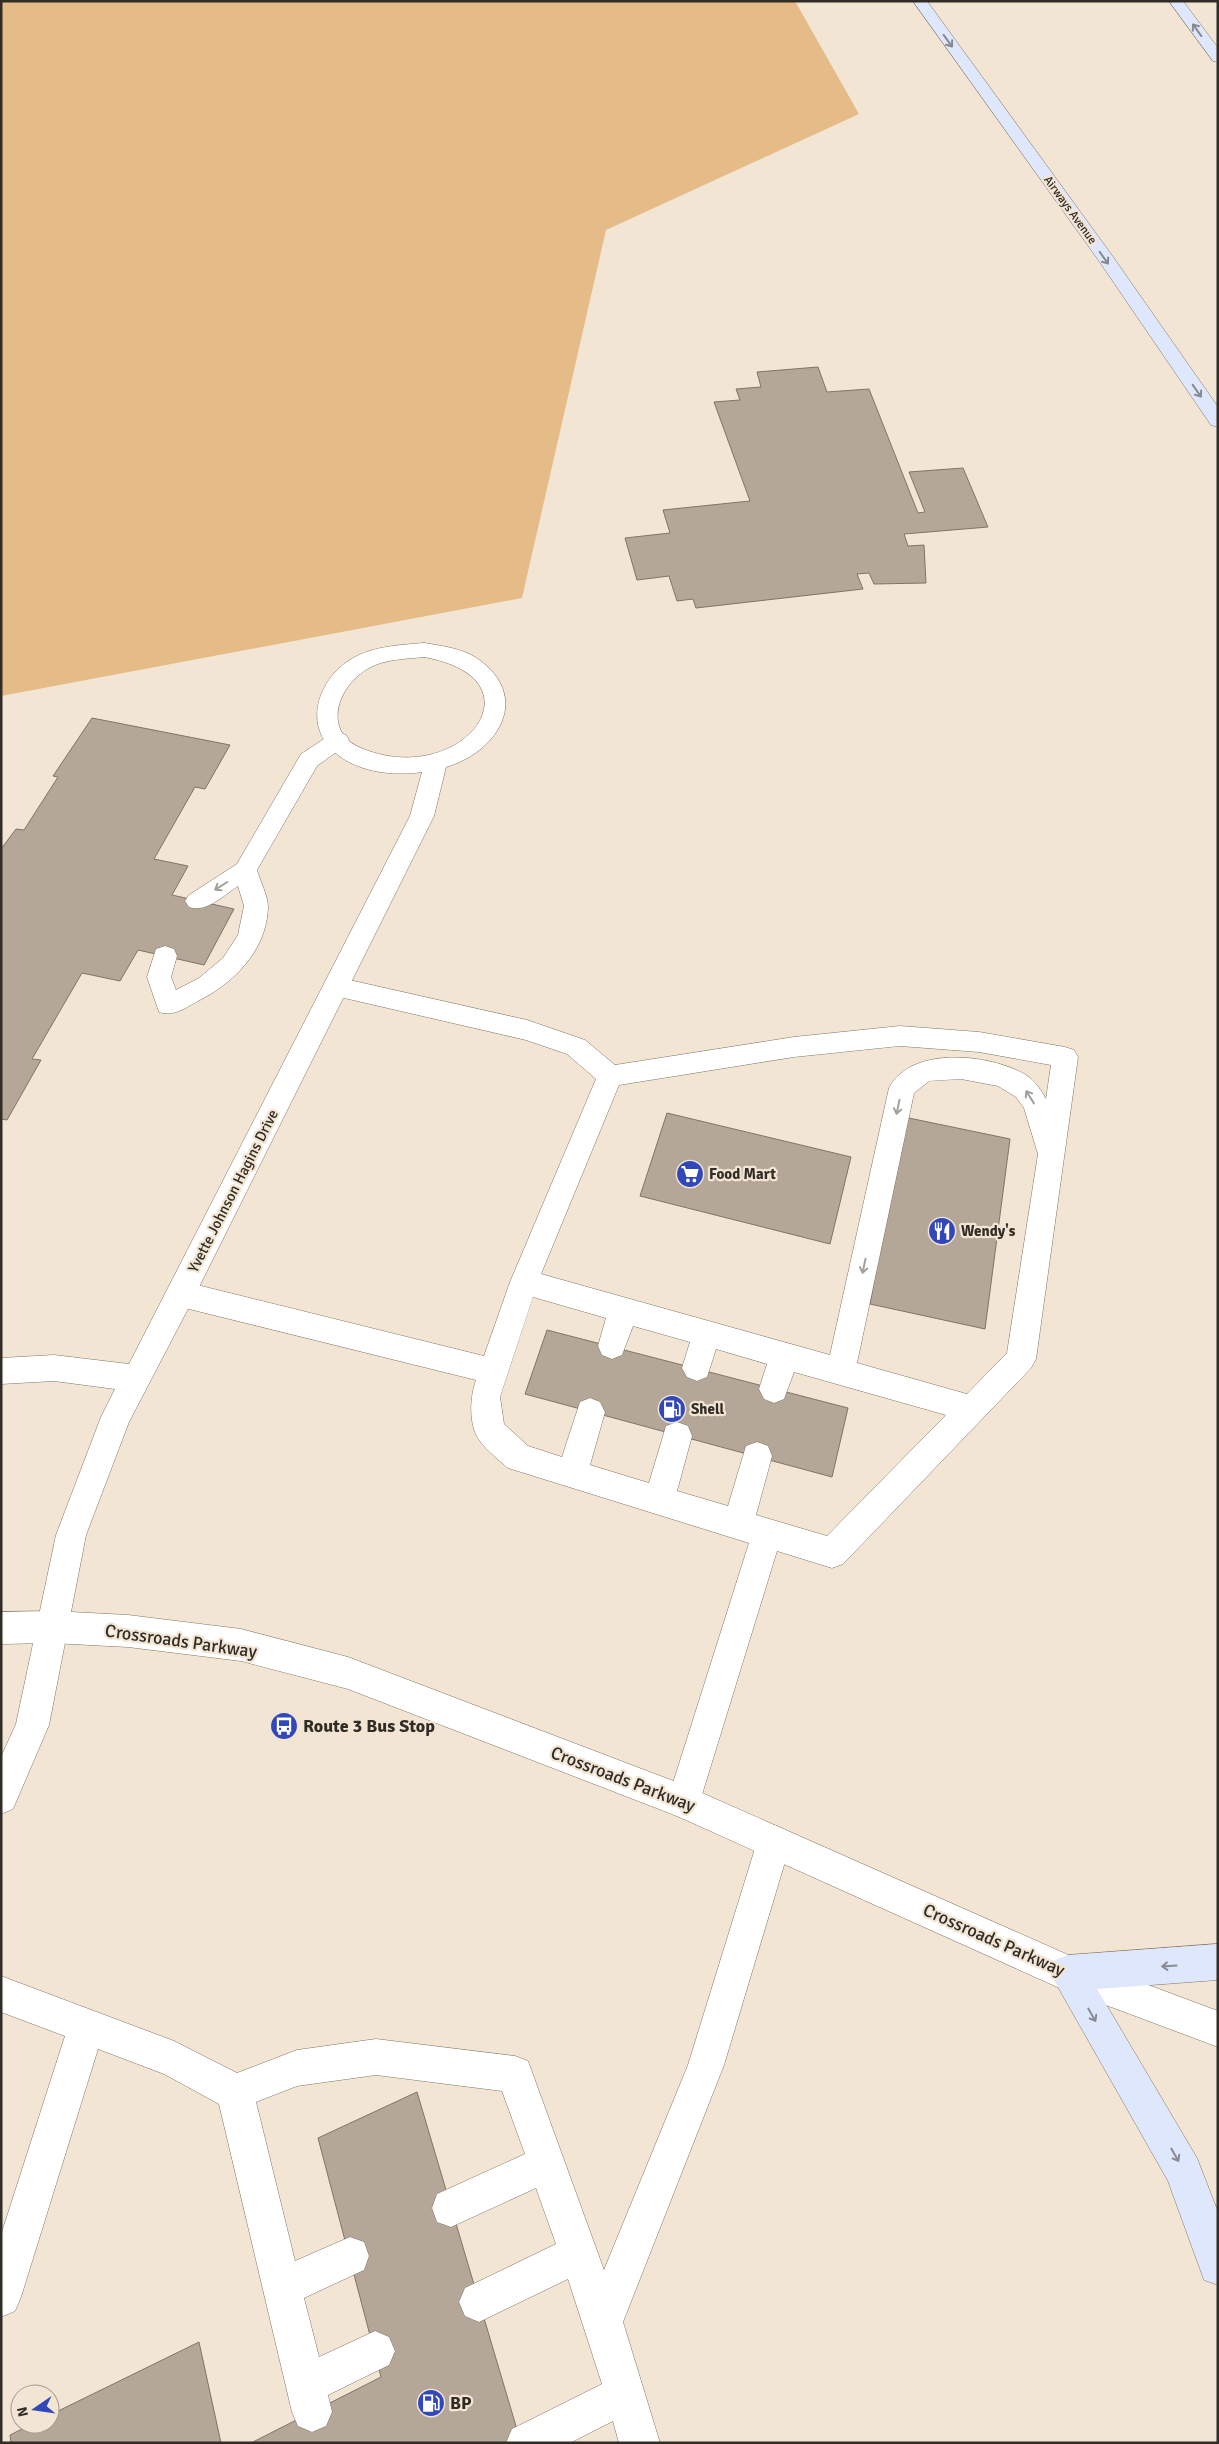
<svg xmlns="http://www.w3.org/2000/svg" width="1219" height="2444" font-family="Signika,sans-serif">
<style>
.green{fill:#e5bc87}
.building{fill:#b4a798;stroke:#7f7465}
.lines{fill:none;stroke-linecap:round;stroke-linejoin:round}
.service-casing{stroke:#807465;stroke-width:1}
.minor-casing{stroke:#807465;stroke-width:1}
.tertiary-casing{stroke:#807465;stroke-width:1}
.secondary-casing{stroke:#807465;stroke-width:1}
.service{fill:#fff;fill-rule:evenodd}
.minor{fill:#fff;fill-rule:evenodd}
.tertiary{fill:#fff;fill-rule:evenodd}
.secondary{fill:#dfe7fd;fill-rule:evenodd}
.oneway{stroke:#888a92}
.oneway2{stroke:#a2a09d}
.labels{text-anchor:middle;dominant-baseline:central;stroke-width:4.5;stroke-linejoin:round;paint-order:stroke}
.far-street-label{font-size:12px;fill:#312c26;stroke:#f2e5d4}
.poi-label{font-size:15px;font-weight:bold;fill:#312c26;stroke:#f2e5d4;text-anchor:start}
.street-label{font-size:15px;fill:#312c26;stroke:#f2e5d4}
.near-street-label{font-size:18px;fill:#312c26;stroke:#f2e5d4}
.near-poi-label{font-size:18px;font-weight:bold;fill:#312c26;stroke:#f2e5d4;text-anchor:start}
</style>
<rect width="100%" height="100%" fill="#f2e5d4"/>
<!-- green -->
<path class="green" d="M1,1H795L859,114L606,230L522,598L1,696Z"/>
<!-- building -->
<path class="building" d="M818,367L827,392L869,389L918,513L925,512L909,472L963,468L988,527L904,534L908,546L924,545L926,583L874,584L869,573L857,574L863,589L696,608L693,599L677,601L669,576L637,580L625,538L670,533L663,510L750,501L714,402L740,400L736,389L761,387L757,372Z
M92,718L230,745L205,789L195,787L154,859L188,866L172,895L234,909L204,965L138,950L120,981L82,973L32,1059L41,1060L7,1120L1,1119V849L16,829L24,830L58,777L53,776Z
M667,1113L851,1157L830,1244L640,1196Z
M904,1117L1010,1139L985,1329L870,1304Z
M547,1330L848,1408L832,1477L525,1394Z
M417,2092L521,2443H251L381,2377L318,2138Z
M199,2342L221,2443H11L10,2435L32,2424H50V2415Z"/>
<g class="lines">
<!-- service casing -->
<g class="service-casing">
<path id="service" d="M338,732L346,735L349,740L346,745L317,766L257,870C260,881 268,896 268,907C267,950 234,983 198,1001C185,1008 174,1017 159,1012L147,977L156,949L165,946L174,949L177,956L171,977L176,990L199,978L223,958L238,935L244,906L238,886C223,896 206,913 189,907L185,901L189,895L237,864L301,754L330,735Z
M336,977L527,1020L585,1040L615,1065L794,1037L900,1026L979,1032L1065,1047L1074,1050L1078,1057L1036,1359L1031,1368L843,1564L832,1568L777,1551L696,1814L684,1819L672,1814L667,1802L749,1543L508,1468C499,1460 487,1451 480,1441C468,1425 470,1397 476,1380L181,1307L171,1303L167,1294L171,1285L181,1281L484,1356L510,1282L596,1079L567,1054L526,1040L327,994L324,987L327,980ZM900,1046L979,1052L1051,1065L1046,1099C1041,1090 1035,1081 1026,1075C991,1054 911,1045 889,1088L830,1355L541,1274L619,1085L794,1057ZM961,1079L998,1086L1016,1097L1024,1108L1038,1154L1007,1353L967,1394L857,1363L914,1093L929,1081ZM533,1297L606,1318L598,1346L602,1355L612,1359L622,1355L633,1326L690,1342L682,1368L687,1377L697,1381L707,1377L716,1349L767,1364L759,1389L764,1399L774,1403L784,1399L794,1372L946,1415L827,1536L756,1515L772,1456L768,1446L757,1442L746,1446L728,1506L677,1491L692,1436L688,1426L677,1422L666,1426L649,1483L590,1465L605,1412L600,1402L590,1398L580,1402L562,1457L528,1446L504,1424L500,1397Z
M774,1825L786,1830L791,1842L724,2065L623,2322L660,2443H619L613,2421L570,2443H506L512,2429L602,2384L568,2279L479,2322L465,2316L459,2302L465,2288L556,2244L536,2188L451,2227L437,2222L432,2208L437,2194L525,2154L502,2091L376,2075L297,2086L256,2102L295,2261L350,2237L364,2242L369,2256L364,2270L304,2298L319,2357L375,2331L389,2337L395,2351L389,2365L328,2395L332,2412L326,2426L312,2432L298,2426L292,2412L219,2104L164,2074L98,2049L21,2297L15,2311L1,2317V2235L65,2036L1,2012V1976L174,2041L237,2073L297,2050L376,2039L515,2056L528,2061L604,2270L688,2065L757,1842L762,1830Z"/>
</g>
<!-- minor casing -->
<g class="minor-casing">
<path id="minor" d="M424,643C443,646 467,649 482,662C531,701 495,753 446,767L434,816L191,1303L129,1422L86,1535L49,1725L13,1809L1,1814V1757L16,1724L56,1535L101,1417L115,1389L54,1381L1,1384V1358L54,1355L129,1364L410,816L422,772C395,776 361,773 338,755C301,727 318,678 353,658C374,646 401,645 424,643ZM424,657C547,679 461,790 361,748C321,731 338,685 369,668C385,659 406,659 424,657Z"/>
</g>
<!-- tertiary casing -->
<g class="tertiary-casing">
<path id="tertiary" d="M52,1611L128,1615L241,1629L348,1657L684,1785L1073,1957L1218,2011V2047L1055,1986L677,1816L348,1689L241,1661L128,1647L52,1643L1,1644V1612Z"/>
</g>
<!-- secondary casing -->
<g class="secondary-casing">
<path id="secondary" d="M913,1H927L1111,254L1218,407V427L1211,425L1099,261Z
M1169,1H1183L1218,48V62L1213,61Z
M1218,1944V1980L1097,1989L1197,2158L1218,2212V2285L1204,2280L1168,2181L1050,1973L1055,1960L1068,1955Z"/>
</g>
<!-- service -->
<use href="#service" class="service"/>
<!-- minor -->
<use href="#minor" class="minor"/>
<!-- tertiary -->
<use href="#tertiary" class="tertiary"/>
<!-- secondary -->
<use href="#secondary" class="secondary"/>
</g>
<!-- one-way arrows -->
<defs><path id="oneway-shaft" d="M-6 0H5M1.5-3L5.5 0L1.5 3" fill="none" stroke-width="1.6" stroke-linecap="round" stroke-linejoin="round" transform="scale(1.25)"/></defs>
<g class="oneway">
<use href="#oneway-shaft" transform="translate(1197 30) rotate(-126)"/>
<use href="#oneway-shaft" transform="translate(948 41) rotate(54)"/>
<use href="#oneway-shaft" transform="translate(1104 258) rotate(55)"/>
<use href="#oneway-shaft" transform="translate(1197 391) rotate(55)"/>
<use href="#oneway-shaft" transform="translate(1169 1966) rotate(176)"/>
<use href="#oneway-shaft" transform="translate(1092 2015) rotate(60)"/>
<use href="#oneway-shaft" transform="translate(1175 2155) rotate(60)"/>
</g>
<g class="oneway2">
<use href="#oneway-shaft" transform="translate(221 886) rotate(148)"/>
<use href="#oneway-shaft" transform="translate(1030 1097) rotate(-122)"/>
<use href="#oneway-shaft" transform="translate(898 1107) rotate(102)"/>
<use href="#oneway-shaft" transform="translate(864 1266) rotate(102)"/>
</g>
<!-- icons -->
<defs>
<g id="supermarket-disc" transform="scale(1.4375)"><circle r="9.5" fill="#3247b9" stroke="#f2e5d4"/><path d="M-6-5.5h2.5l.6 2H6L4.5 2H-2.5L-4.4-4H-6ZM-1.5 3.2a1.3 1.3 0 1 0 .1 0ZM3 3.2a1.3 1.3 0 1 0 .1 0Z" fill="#fff"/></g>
<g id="restaurant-disc" transform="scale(1.4375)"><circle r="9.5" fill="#3247b9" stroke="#f2e5d4"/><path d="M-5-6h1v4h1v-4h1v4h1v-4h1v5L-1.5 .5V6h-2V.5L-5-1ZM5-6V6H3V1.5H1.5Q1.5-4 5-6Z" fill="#fff"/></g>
<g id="fuel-disc" transform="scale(1.4375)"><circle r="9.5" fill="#3247b9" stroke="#f2e5d4"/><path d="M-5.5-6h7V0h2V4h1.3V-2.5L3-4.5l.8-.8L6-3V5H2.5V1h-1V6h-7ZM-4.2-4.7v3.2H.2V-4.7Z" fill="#fff"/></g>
<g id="bus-disc" transform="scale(1.4375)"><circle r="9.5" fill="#3247b9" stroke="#f2e5d4"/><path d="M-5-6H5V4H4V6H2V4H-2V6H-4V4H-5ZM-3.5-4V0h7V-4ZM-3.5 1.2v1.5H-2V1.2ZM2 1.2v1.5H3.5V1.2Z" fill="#fff"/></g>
</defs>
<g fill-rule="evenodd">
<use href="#supermarket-disc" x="690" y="1174"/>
<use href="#restaurant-disc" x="942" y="1231"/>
<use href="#fuel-disc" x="672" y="1409"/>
<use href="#bus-disc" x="284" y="1726"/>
<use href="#fuel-disc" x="431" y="2403"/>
</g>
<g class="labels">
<!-- far-street labels -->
<g class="far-street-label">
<text transform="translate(1070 210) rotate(54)">Airways Avenue</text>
</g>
<!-- poi labels -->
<g class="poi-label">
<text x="709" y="1174">Food Mart</text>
<text x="961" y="1231">Wendy's</text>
<text x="691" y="1409">Shell</text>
</g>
<!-- street labels -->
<g class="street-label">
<text transform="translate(233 1191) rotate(-63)">Yvette Johnson Hagins Drive</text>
</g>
<!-- near-street labels -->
<g class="near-street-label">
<text transform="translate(181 1641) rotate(8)">Crossroads Parkway</text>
<text transform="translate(623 1779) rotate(21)">Crossroads Parkway</text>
<text transform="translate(994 1940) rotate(24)">Crossroads Parkway</text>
</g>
<!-- near-poi labels -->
<g class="near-poi-label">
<text x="303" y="1726">Route 3 Bus Stop</text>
<text x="450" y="2403">BP</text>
</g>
</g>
<!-- border -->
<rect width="1219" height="2444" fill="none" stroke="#312c26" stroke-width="5"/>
<!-- north arrow -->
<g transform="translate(35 2409) rotate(257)"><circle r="24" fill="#f2e5d4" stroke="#a59b8e"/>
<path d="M0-4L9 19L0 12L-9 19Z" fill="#3247b9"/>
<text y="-8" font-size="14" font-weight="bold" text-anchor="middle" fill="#312c26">N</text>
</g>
</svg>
